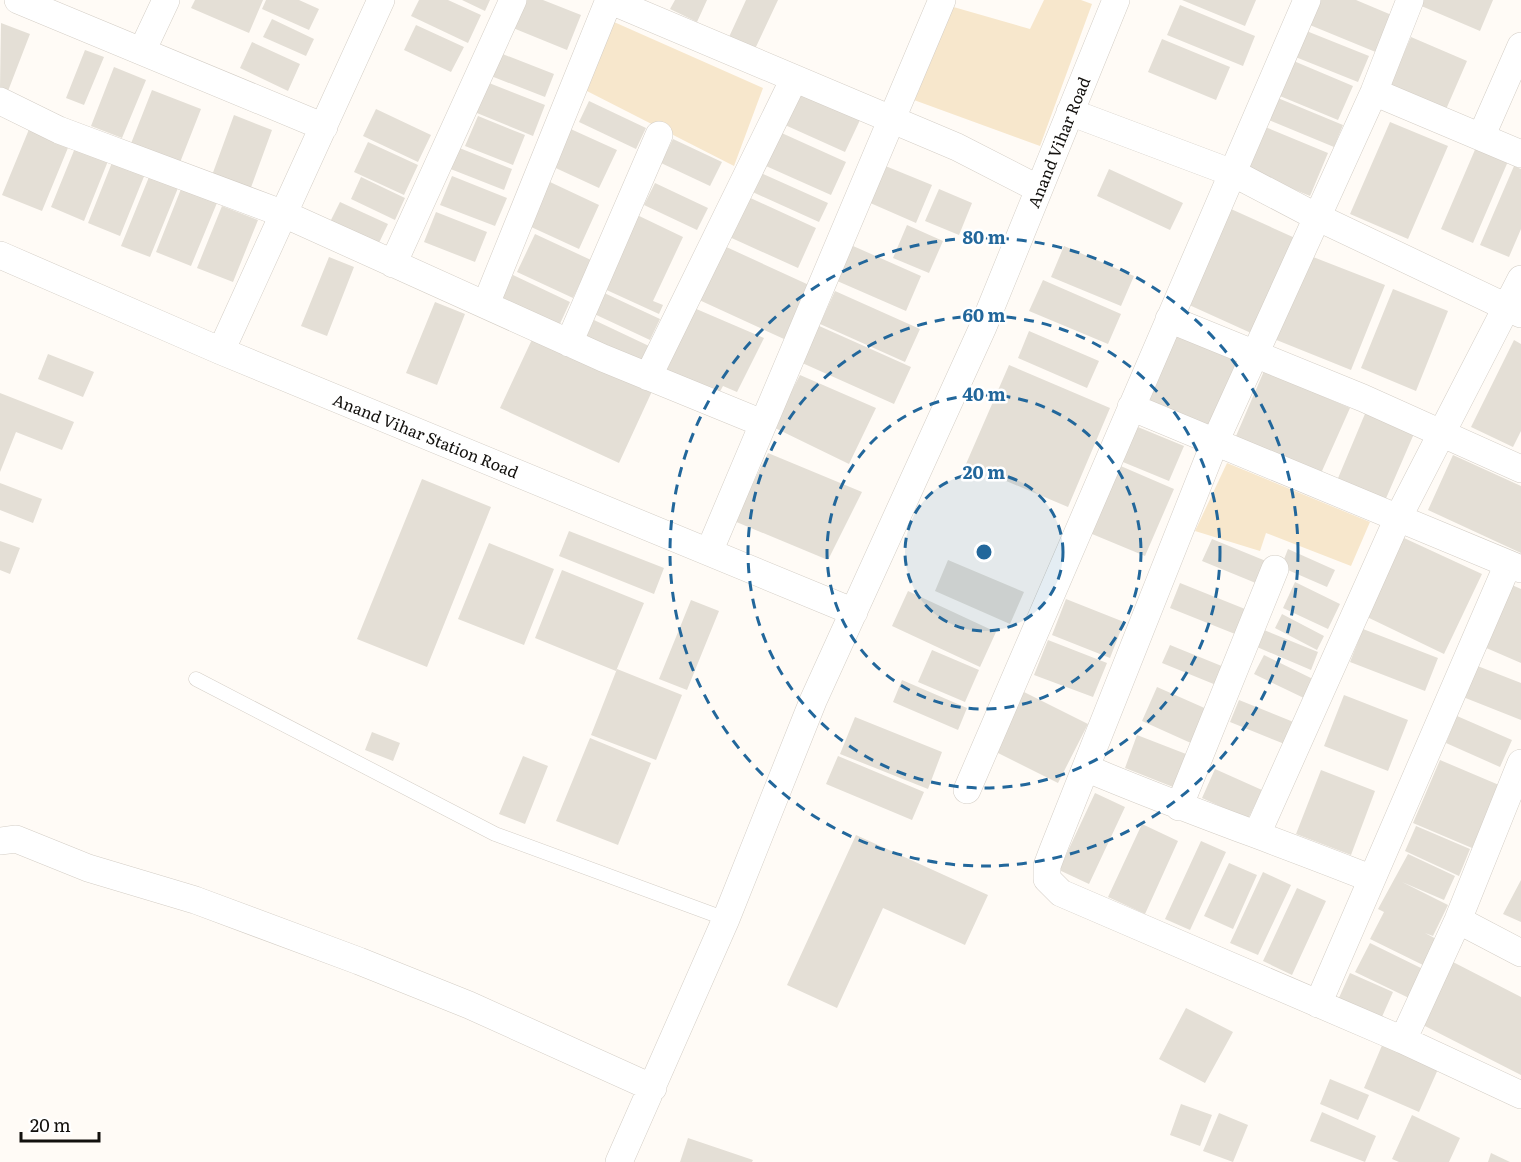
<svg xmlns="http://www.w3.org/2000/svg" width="1521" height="1162" font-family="Literata,serif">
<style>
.green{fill:#f7e7cc}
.building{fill:#e4dfd6}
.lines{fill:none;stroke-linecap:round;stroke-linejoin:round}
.lane-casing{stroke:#d4cec6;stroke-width:15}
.street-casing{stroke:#d4cec6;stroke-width:28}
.lane{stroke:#fff;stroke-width:14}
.street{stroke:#fff;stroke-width:27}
.ring{fill:none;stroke:#22679b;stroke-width:3;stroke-dasharray:10 8}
.labels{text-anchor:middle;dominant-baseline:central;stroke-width:5;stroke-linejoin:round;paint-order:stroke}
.street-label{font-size:16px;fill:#12100d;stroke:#fff}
.centre{fill:#22679b;stroke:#fff;stroke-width:3}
.ring-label{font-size:18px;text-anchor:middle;font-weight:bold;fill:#22679b;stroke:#fff;stroke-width:5;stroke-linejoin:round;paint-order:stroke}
</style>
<rect width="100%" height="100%" fill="#fffbf6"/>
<!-- green -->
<path class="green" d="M1044,0H1081L1092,4L1040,146L903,96L943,4L1030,29Z
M614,22L763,88L734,166L581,88Z
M1227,463L1370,522L1351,566L1266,533L1260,551L1195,531Z"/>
<!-- building -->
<path class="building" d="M195,0H263L249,33L191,8Z
M266,0H299L319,9L309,30L262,9Z
M419,0H448L481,15L468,43L411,16Z
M462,0H490L485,11Z
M524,0H543L581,15L567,50L513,28Z
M675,0H707L697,22L670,9Z
M746,0H778L755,49L729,37Z
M1182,0H1256L1245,26Z
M1315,0H1356L1394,16L1378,53L1305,23Z
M1421,0H1493L1480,31L1419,5Z
M1180,5L1255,36L1243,66L1167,35Z
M272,19L314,39L306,56L263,37Z
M1,23L30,34L8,91L0,88Z
M416,25L464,47L451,72L404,50Z
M1304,30L1369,56L1358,82L1293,56Z
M1411,37L1467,61L1444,114L1387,91Z
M1162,39L1230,67L1216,100L1148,72Z
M252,42L300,64L288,91L240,68Z
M85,50L104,57L84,105L66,98Z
M500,53L554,74L545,97L491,76Z
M1289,59L1353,86L1338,120L1275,94Z
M114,67L146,80L122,138L91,126Z
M484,81L545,105L533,136L472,111Z
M152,90L201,109L179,165L130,146Z
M800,93L860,120L845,152L785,125Z
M1273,96L1343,125L1334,147L1264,118Z
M589,101L646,128L636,149L579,122Z
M376,109L431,135L418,162L363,136Z
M234,115L272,130L249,193L211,178Z
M478,116L525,135L513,165L465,146Z
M32,122L72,138L42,211L2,195Z
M1390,122L1448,146L1408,239L1350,214Z
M564,126L617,150L599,188L547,164Z
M1263,126L1328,153L1310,196L1245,169Z
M775,130L846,162L831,195L759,163Z
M673,139L722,162L710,186L661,163Z
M368,142L418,165L404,195L354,172Z
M1477,145L1509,159L1473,243L1441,229Z
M457,147L512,169L504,190L448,168Z
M75,148L108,161L84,221L51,207Z
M115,155L147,169L120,236L88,223Z
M883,165L932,185L916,223L868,202Z
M1514,166L1521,169V229L1509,257L1480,245Z
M1109,169L1183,203L1170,230L1097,196Z
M754,170L828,203L819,222L746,189Z
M151,172L180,183L150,257L121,246Z
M452,176L507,198L495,226L440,205Z
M361,177L405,198L395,220L351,199Z
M550,182L599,205L579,249L529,226Z
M655,183L708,208L697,230L644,205Z
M183,184L219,198L191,266L156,252Z
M939,189L972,203L959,235L925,221Z
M744,195L816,228L798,268L725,235Z
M340,202L388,224L377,247L329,224Z
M222,206L258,220L233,282L197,268Z
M1231,209L1295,238L1251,333L1187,304Z
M436,212L487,232L475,262L424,242Z
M635,214L683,237L653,301L663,305L659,314L600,287Z
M907,225L943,241L929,273L893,258Z
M535,234L591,260L573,298L517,272Z
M844,242L921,276L906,311L828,277Z
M722,245L809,285L784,339L697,299Z
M1064,246L1134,276L1121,306L1051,277Z
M1308,255L1385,285L1351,370L1274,339Z
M329,257L354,267L327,336L301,326Z
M513,275L570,302L558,328L501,301Z
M1043,280L1121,314L1108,344L1029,311Z
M1393,289L1448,311L1416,391L1361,368Z
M600,291L660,319L650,340L590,312Z
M835,291L920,329L905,362L820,324Z
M435,302L465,314L437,385L406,373Z
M694,308L764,338L737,392L723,386L717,397L665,374Z
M594,320L649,346L640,366L585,340Z
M817,325L911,367L894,404L800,362Z
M1029,331L1099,361L1087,388L1018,358Z
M535,333L654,387L619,463L500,408Z
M1170,333L1245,365L1216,429L1142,397Z
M1514,340L1521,344V431L1513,447L1471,427Z
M48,354L94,372L83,397L38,379Z
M1009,365L1110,408L1068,507L966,464Z
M1264,371L1350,408L1318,480L1233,443Z
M800,375L876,408L849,464L773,427Z
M0,393L74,422L62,450L16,432L0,472Z
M1367,409L1416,429L1384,503L1336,483Z
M1133,425L1184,446L1169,481L1118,460Z
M768,453L862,492L828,560L734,521Z
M1453,455L1521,486V553L1428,510Z
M1109,461L1174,489L1145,556L1080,529Z
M422,479L491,507L427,667L357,639Z
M0,483L42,499L33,523L0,510Z
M569,531L664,568L654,594L559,556Z
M1404,538L1482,574L1444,654L1367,617Z
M1212,539L1273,564L1263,586L1202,561Z
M0,541L20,548L10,574L0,570Z
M489,543L554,569L524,645L458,619Z
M1288,549L1335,570L1327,587L1281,567Z
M948,560L1024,592L1010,624L935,591Z
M562,570L644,603L616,671L535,638Z
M1295,582L1340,604L1328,629L1283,608Z
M1180,583L1245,609L1235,634L1170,608Z
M1512,585L1521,589V663L1484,647Z
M908,591L996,632L980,667L892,626Z
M1066,599L1124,622L1110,658L1052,635Z
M691,600L719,611L687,690L659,679Z
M1282,614L1324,636L1317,650L1275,628Z
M1363,629L1438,658L1425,691L1350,662Z
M1264,630L1318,652L1311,670L1257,647Z
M1048,640L1107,663L1093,697L1034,675Z
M1170,645L1229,669L1221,687L1162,663Z
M932,650L979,670L965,702L918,682Z
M1264,655L1317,681L1308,700L1254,674Z
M1475,665L1521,683V720L1463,697Z
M617,669L682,695L656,760L591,735Z
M902,680L967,708L958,730L893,702Z
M1157,687L1209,710L1193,744L1142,721Z
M1024,692L1088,724L1058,783L994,751Z
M1344,695L1408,720L1388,771L1324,746Z
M1239,700L1296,723L1287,745L1230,722Z
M1457,716L1512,740L1500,767L1446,743Z
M855,717L942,752L928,789L840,754Z
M372,732L400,743L393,761L365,750Z
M1137,735L1186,754L1173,787L1125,768Z
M590,738L651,763L618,845L556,821Z
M523,756L548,766L525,824L499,814Z
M838,756L924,792L912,820L826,784Z
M1440,760L1499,785L1472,848L1413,823Z
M1215,769L1262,790L1248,819L1202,798Z
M1321,770L1375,791L1351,855L1296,834Z
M1095,793L1125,807L1089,884L1059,870Z
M1142,824L1178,841L1145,914L1108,897Z
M1416,826L1470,849L1459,876L1405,851Z
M856,835L988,895L965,945L883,908L837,1008L787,985Z
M1201,841L1226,852L1190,930L1165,919Z
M1408,854L1455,876L1444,900L1402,882L1448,905L1433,936L1425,933L1440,941L1427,967L1370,939L1384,912L1378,909Z
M1229,863L1257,875L1233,929L1204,916Z
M1263,872L1291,885L1258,955L1230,943Z
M1521,880V922L1503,914Z
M1297,888L1326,901L1292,975L1263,961Z
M1370,943L1425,970L1411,999L1355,972Z
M1453,962L1521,997V1075L1421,1024Z
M1350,973L1393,992L1381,1019L1338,1000Z
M1186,1008L1233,1032L1205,1083L1159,1059Z
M1383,1043L1439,1067L1419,1112L1364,1088Z
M1330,1079L1369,1095L1358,1120L1320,1104Z
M1181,1104L1212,1115L1200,1146L1170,1135Z
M1322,1112L1376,1136L1365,1162L1310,1141Z
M1219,1113L1248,1125L1233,1162L1203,1151Z
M1412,1115L1460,1138L1449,1162H1399L1392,1159Z
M688,1138L753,1160L752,1162H680Z
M1491,1153L1510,1162H1488Z"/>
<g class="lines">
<!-- lane casing -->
<g class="lane-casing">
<path id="lane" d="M196,679L495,834L726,919"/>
</g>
<!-- street casing -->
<g class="street-casing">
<path id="street" d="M18,0L324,127
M609,0L957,147L1039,189
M1410,0L1374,92L1215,442L1053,850L1047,866V879L1061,893L1403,1040L1521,1095
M142,51L166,0
M1374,92L1521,154
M0,101L59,130L284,214L603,358L762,423
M1070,112L1235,174L1317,217L1521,314
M1481,137L1521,46
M0,255L221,351L854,612
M393,264L513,0
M486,304L609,0
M1169,319L1363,398L1521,469
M569,343L659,135
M221,351L381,0
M648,377L794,79
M1131,407L1521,569
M709,552L942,0
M1086,768C1180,808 1277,841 1372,879
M967,790L1307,0
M1179,807L1275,569
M1257,834L1399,516L1521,279
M0,841L16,839L88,868L195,900L359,961L469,1005L653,1088
M1458,920L1521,953
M1318,1004L1508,564
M1403,1040L1458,920L1521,763
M619,1162L726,919L813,701L983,327L1116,0"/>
</g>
<!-- lane -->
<use href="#lane" class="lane"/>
<!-- street -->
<use href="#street" class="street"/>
</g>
<!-- distance rings -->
<circle cx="984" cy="552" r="79" fill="#22679b" fill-opacity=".12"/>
<g class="ring">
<circle cx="984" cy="552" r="79"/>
<circle cx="984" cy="552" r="157"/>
<circle cx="984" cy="552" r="236"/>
<circle cx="984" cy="552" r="314"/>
</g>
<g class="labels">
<!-- street labels -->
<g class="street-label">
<text transform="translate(1058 142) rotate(-68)">Anand Vihar Road</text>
<text transform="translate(426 435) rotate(22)">Anand Vihar Station Road</text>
</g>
</g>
<circle cx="984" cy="552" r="9" class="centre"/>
<g class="ring-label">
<text x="984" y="244">80 m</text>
<text x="984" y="322">60 m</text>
<text x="984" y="401">40 m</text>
<text x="984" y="479">20 m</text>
</g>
<!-- scale -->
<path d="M21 1132v9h78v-9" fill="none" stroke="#12100d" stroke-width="3"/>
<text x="30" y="1132" font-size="18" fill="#12100d" stroke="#ffffff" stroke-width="4.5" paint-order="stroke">20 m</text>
</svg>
